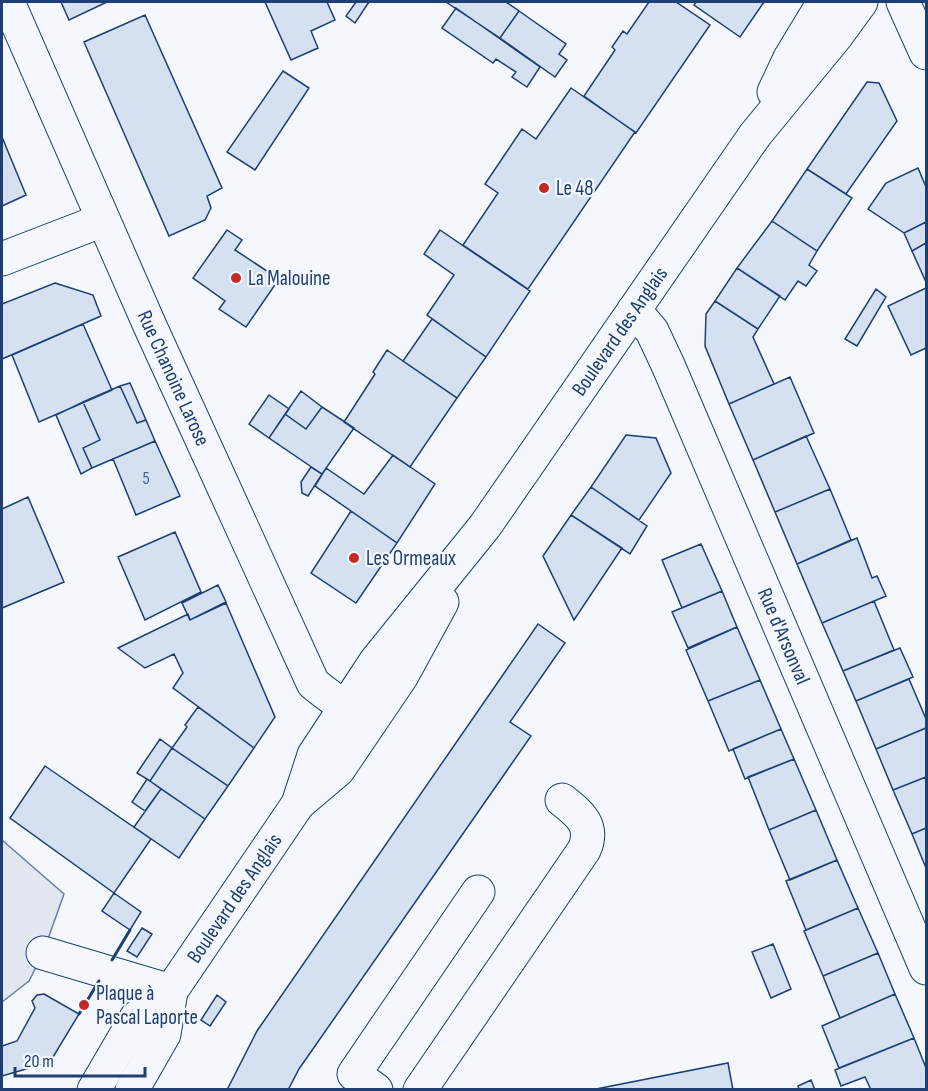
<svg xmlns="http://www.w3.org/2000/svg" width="928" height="1091" font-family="'Sofia Sans Condensed',sans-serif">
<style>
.parking{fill:#e3e8f0;stroke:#687fa3;stroke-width:1.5}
.building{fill:#d5e0f0;stroke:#1d3f73;stroke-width:1.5}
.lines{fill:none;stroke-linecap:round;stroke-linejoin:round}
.minor-casing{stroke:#1d3f73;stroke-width:35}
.major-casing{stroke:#1d3f73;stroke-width:35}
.minor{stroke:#f4f7fb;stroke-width:33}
.major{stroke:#f4f7fb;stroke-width:33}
.wall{stroke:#1d3f73;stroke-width:3}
.poi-dot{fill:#c62828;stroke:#f4f7fb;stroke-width:2}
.labels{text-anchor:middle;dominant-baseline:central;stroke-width:4.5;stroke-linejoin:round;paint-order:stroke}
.number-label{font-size:18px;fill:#4b6792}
.poi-label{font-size:21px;fill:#1d3f73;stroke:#f4f7fb;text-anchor:start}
.street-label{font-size:21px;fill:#1d3f73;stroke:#f4f7fb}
</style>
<rect width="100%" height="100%" fill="#f4f7fb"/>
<!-- parking -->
<path class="parking" d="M2,840L64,894L43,953L29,981L2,1002Z"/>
<!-- building -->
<path class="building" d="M61,2H107L69,20Z
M265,2H327L335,20L311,31L318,48L291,60Z
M356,2H369L355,23L346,16Z
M446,2H506L519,11L500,38Z
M649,2H676L710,25L636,133L584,96L615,50L612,47L623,31L627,34Z
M696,2H764L740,37L694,5Z
M456,8L540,67L527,87L512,77L516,72L496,59L493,63L442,28Z
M519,11L566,44L559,54L567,60L555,77L500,38Z
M145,15L222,188L207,196L211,208L205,220L169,236L84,42Z
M283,71L309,88L255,170L227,152Z
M867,82L879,83L897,121L846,194L807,169Z
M571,88L635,132L528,289L463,245L498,193L485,184L522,129L536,139Z
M2,137L26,195L2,206Z
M918,168L926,187V222L904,233L868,209L886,183Z
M807,169L852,198L817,251L772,221Z
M772,221L817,251L809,265L817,271L806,286L798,281L785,300L737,268Z
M926,222V243L912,251L904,233Z
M227,230L242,240L235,250L279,279L246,327L219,309L225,301L193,278Z
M440,230L530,291L486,357L427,315L454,275L424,254Z
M926,243V282L912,251Z
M737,268L780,296L758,329L715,301Z
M55,283L93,295L101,316L2,359V304Z
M926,288V348L911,355L888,306Z
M876,289L886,297L857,346L845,339Z
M715,301L758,329L753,337L774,384L729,404L705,346L706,314Z
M432,319L486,357L457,398L403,361Z
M83,324L112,390L39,422L12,355Z
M387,350L457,398L410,467L344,422L375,374L373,372Z
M790,377L814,433L753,460L729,404Z
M130,383L146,420L137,423L120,386Z
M120,386L137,423L146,420L155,441L92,468L83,448L100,440L83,402Z
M301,391L322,407L306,429L285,414Z
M269,395L289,409L269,438L249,424Z
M83,402L100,440L83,448L92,468L81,474L56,415Z
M322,407L354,428L322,474L269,438L285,414L306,429Z
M626,435L656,438L671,473L639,520L591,487Z
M806,436L830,489L775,512L753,460Z
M155,441L180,496L136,515L113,459Z
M393,455L435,484L397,543L315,486L326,468L364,494Z
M311,467L322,474L308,496L302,493L301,482Z
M591,487L647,526L630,554L571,515Z
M830,489L851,540L797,564L775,512Z
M28,497L64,582L2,608V509Z
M351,511L397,543L356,603L311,573Z
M571,515L622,548L574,620L543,556Z
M175,532L201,592L145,620L118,557Z
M857,538L872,578L877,576L886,596L822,623L797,564Z
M701,544L722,591L682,608L662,560Z
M218,585L226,602L190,620L182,603Z
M722,591L737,627L688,648L672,612Z
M874,601L894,650L843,671L822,623Z
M226,603L275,717L254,748L173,688L183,673L174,654L145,668L118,648L188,614L190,620Z
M538,624L565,643L510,722L531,736L299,1069L288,1090H227L257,1031Z
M737,627L760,680L708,701L686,650Z
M900,648L913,677L856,701L843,671Z
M909,679L926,719V728L876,749L856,701Z
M760,680L781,729L729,751L708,701Z
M198,707L254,748L228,786L172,748L187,727L185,725Z
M926,728V777L893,790L876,749Z
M781,729L794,759L745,779L733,749Z
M160,739L172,748L150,781L137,773Z
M172,748L228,786L205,819L150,781Z
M794,759L816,810L769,830L748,777Z
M45,766L151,839L114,893L10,818Z
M926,777V828L912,834L893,790Z
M147,779L161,789L145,811L132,802Z
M161,789L205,819L179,858L134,827Z
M816,810L837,860L790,880L769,830Z
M926,828V868L912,834Z
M837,860L858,908L806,930L786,881Z
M114,893L141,912L130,930L102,911Z
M858,908L878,953L823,976L804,931Z
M142,928L152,934L137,957L127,951Z
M773,944L791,989L771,998L752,952Z
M878,953L895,994L840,1018L823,976Z
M44,994L79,1014L50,1062L2,1076V1046L17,1041L35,1008L32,1001L37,995Z
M895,994L914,1038L839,1068L822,1026Z
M217,995L226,1002L210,1026L201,1020Z
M914,1038L926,1068V1090H871L865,1077L841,1086L835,1070Z
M728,1063L733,1090H591Z
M811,1080L815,1090H799L798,1086Z"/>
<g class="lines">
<!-- minor casing -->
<g class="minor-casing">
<g id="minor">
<path id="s1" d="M8,2L150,326L313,683C329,698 355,709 360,732"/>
<path d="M903,2L926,53"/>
<path d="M2,259L103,220"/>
<path id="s2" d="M634,310L652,331L668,365L926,968"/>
<path d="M43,953L171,991"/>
<path d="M376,1090L354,1074L478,892"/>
<path d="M420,1090L584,850C595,826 580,814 562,800"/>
</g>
</g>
<!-- major casing -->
<g class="major-casing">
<g id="major">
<path d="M774,92L790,58L824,2"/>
<path d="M298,804L338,770L401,677L442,602"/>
<path id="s3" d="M94,1090L136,1018L171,991L298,804L314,755L376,661L485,526L755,135L837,35L861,2"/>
<path d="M132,1090L164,1034L171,991"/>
</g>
</g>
<!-- minor -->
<use href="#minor" class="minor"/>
<!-- major -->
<use href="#major" class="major"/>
<!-- wall -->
<path class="wall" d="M112,960L130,930
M79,1014L99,981"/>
</g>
<!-- markers -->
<g class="poi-dot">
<circle cx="544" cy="188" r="6"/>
<circle cx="236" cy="278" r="6"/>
<circle cx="354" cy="558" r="6"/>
<circle cx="84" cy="1005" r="6"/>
</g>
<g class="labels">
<!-- number labels -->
<g class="number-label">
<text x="146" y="478">5</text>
</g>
<!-- poi labels -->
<g class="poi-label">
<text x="556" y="188">Le 48</text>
<text x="248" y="278">La Malouine</text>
<text x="366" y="558">Les Ormeaux</text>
<text x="96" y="993">Plaque à<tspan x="96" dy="24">Pascal Laporte</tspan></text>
</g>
<!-- street labels -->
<g class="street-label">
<text stroke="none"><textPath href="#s3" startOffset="928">Boulevard des Anglais</textPath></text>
<text stroke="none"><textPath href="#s1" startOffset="411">Rue Chanoine Larose</textPath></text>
<text stroke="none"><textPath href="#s2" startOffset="360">Rue d'Arsonval</textPath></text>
<text stroke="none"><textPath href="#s3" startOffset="240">Boulevard des Anglais</textPath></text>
</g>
</g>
<!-- border -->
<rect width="928" height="1091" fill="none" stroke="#1d3f73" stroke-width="6"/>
<!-- scale -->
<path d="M15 1067v9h130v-9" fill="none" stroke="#1d3f73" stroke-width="3"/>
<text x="24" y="1067" font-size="18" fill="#1d3f73" stroke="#f4f7fb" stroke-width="4.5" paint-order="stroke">20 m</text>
</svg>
